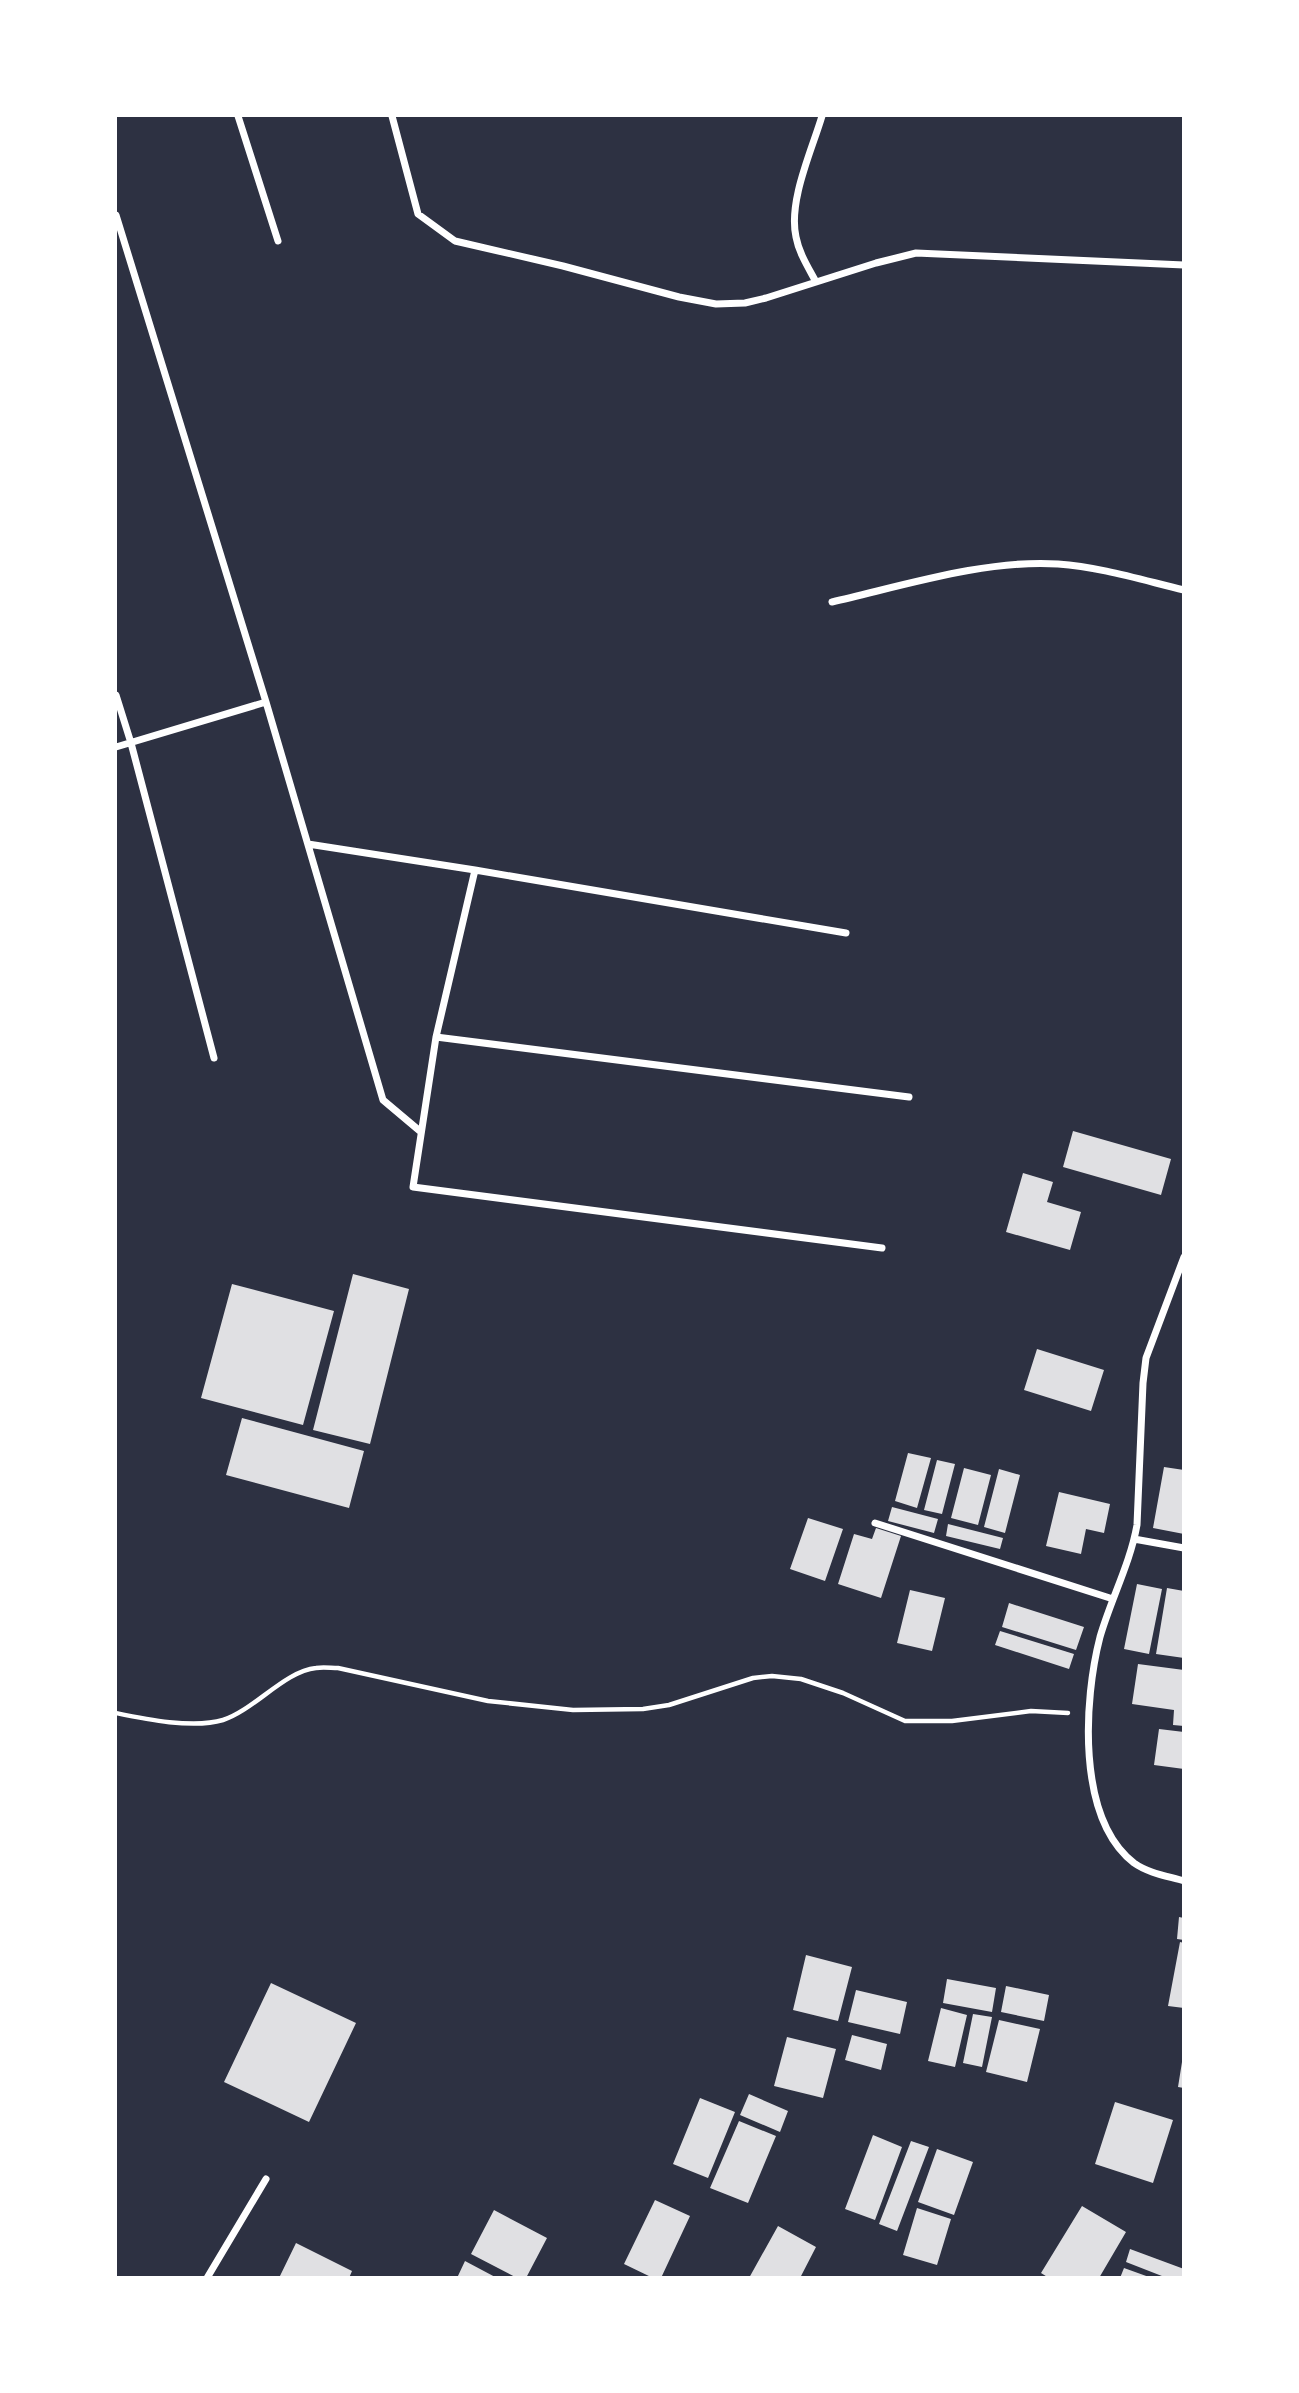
<svg xmlns="http://www.w3.org/2000/svg" width="1299" height="2393" font-family="Spectral,serif">
<style>
.building{fill:#e0e0e3}
.lines{fill:none;stroke-linecap:round;stroke-linejoin:round}
.path{stroke:#fff;stroke-width:4.5}
.minor{stroke:#fff;stroke-width:7}
</style>
<rect width="100%" height="100%" fill="#2d3142"/>
<!-- building -->
<path class="building" d="M1073,1131L1171,1159L1161,1195L1063,1167Z
M1023,1173L1053,1182L1047,1202L1081,1212L1070,1250L1006,1232Z
M353,1274L409,1289L370,1444L313,1430Z
M232,1284L334,1311L303,1425L201,1398Z
M1037,1349L1104,1370L1091,1411L1024,1390Z
M242,1418L364,1451L349,1508L226,1475Z
M908,1453L931,1458L917,1508L895,1501Z
M937,1460L955,1464L942,1514L924,1510Z
M1164,1467L1184,1470V1534L1153,1528Z
M964,1468L991,1475L978,1525L951,1518Z
M999,1469L1020,1475L1005,1533L984,1527Z
M1059,1492L1110,1504L1104,1533L1086,1529L1081,1554L1046,1546Z
M892,1507L938,1519L934,1533L888,1521Z
M808,1518L843,1529L825,1581L790,1569Z
M948,1524L1003,1538L1000,1549L946,1536Z
M876,1528L901,1536L881,1598L838,1584L854,1534L872,1539Z
M1137,1584L1162,1589L1149,1654L1124,1649Z
M1167,1588L1184,1591V1658L1156,1654Z
M910,1590L945,1598L932,1651L897,1643Z
M1009,1603L1084,1627L1076,1650L1002,1627Z
M1000,1631L1074,1654L1069,1669L995,1645Z
M1138,1664L1184,1670V1726L1173,1725L1174,1710L1132,1704Z
M1159,1729L1184,1732V1769L1154,1765Z
M1179,1917L1184,1918V1940L1177,1939Z
M1180,1942L1184,1943V2008L1168,2006Z
M806,1955L852,1967L838,2021L793,2010Z
M947,1979L996,1988L992,2012L943,2003Z
M271,1983L356,2023L309,2122L224,2082Z
M1006,1986L1049,1995L1044,2021L1001,2012Z
M856,1990L907,2002L900,2034L848,2022Z
M941,2008L967,2015L955,2067L928,2061Z
M973,2014L992,2017L982,2067L963,2063Z
M999,2020L1040,2029L1027,2082L986,2072Z
M852,2035L887,2044L881,2070L845,2060Z
M787,2037L836,2049L823,2098L774,2086Z
M1182,2062H1184V2088L1178,2087Z
M749,2094L788,2111L780,2132L740,2115Z
M700,2098L735,2112L708,2178L673,2164Z
M1115,2102L1173,2120L1153,2183L1095,2164Z
M739,2121L776,2136L748,2203L710,2188Z
M873,2135L902,2147L875,2220L845,2209Z
M911,2141L929,2147L897,2231L879,2224Z
M937,2149L973,2162L954,2215L918,2202Z
M655,2200L690,2216L661,2278H653L624,2264Z
M1082,2206L1126,2232L1099,2278H1049L1041,2273Z
M917,2208L951,2219L937,2265L903,2255Z
M494,2210L547,2238L526,2278H517L471,2254Z
M778,2226L816,2247L800,2278H749Z
M296,2243L352,2271L349,2278H279Z
M1130,2249L1184,2269V2278H1167L1126,2262Z
M465,2261L497,2278H457Z
M1124,2268L1149,2277V2278H1120Z"/>
<g class="lines">
<!-- path -->
<path class="path" d="M116,1713C145,1719 193,1729 223,1720C254,1710 285,1671 316,1668C323,1667 331,1668 338,1668L488,1701L573,1710L643,1709L669,1705L753,1678L772,1676L801,1679L843,1693L905,1721H952L1031,1711L1068,1713"/>
<!-- minor -->
<path class="minor" d="M238,116L278,241
M392,116L418,214L455,241L563,266L679,297L716,304L745,303L766,298L876,263L916,253L1184,265
M116,215L266,702
M816,282C808,267 799,253 796,237C788,201 812,150 822,116
M832,602C902,586 987,559 1058,564C1100,567 1142,580 1184,590
M116,695L131,743L214,1058
M116,747L266,702L383,1100L421,1132
M308,844L475,870L436,1037
M475,870L846,933
M882,1248L413,1187L436,1037L909,1097
M1184,1257L1146,1358L1143,1383L1137,1525C1130,1564 1111,1599 1100,1637C1084,1699 1076,1818 1134,1863C1148,1873 1167,1876 1184,1881
M875,1523L1113,1599
M1134,1539L1184,1548
M207,2278L266,2179"/>
</g>
<!-- border -->
<rect width="1299" height="2393" fill="none" stroke="#ffffff" stroke-width="234"/>
</svg>
